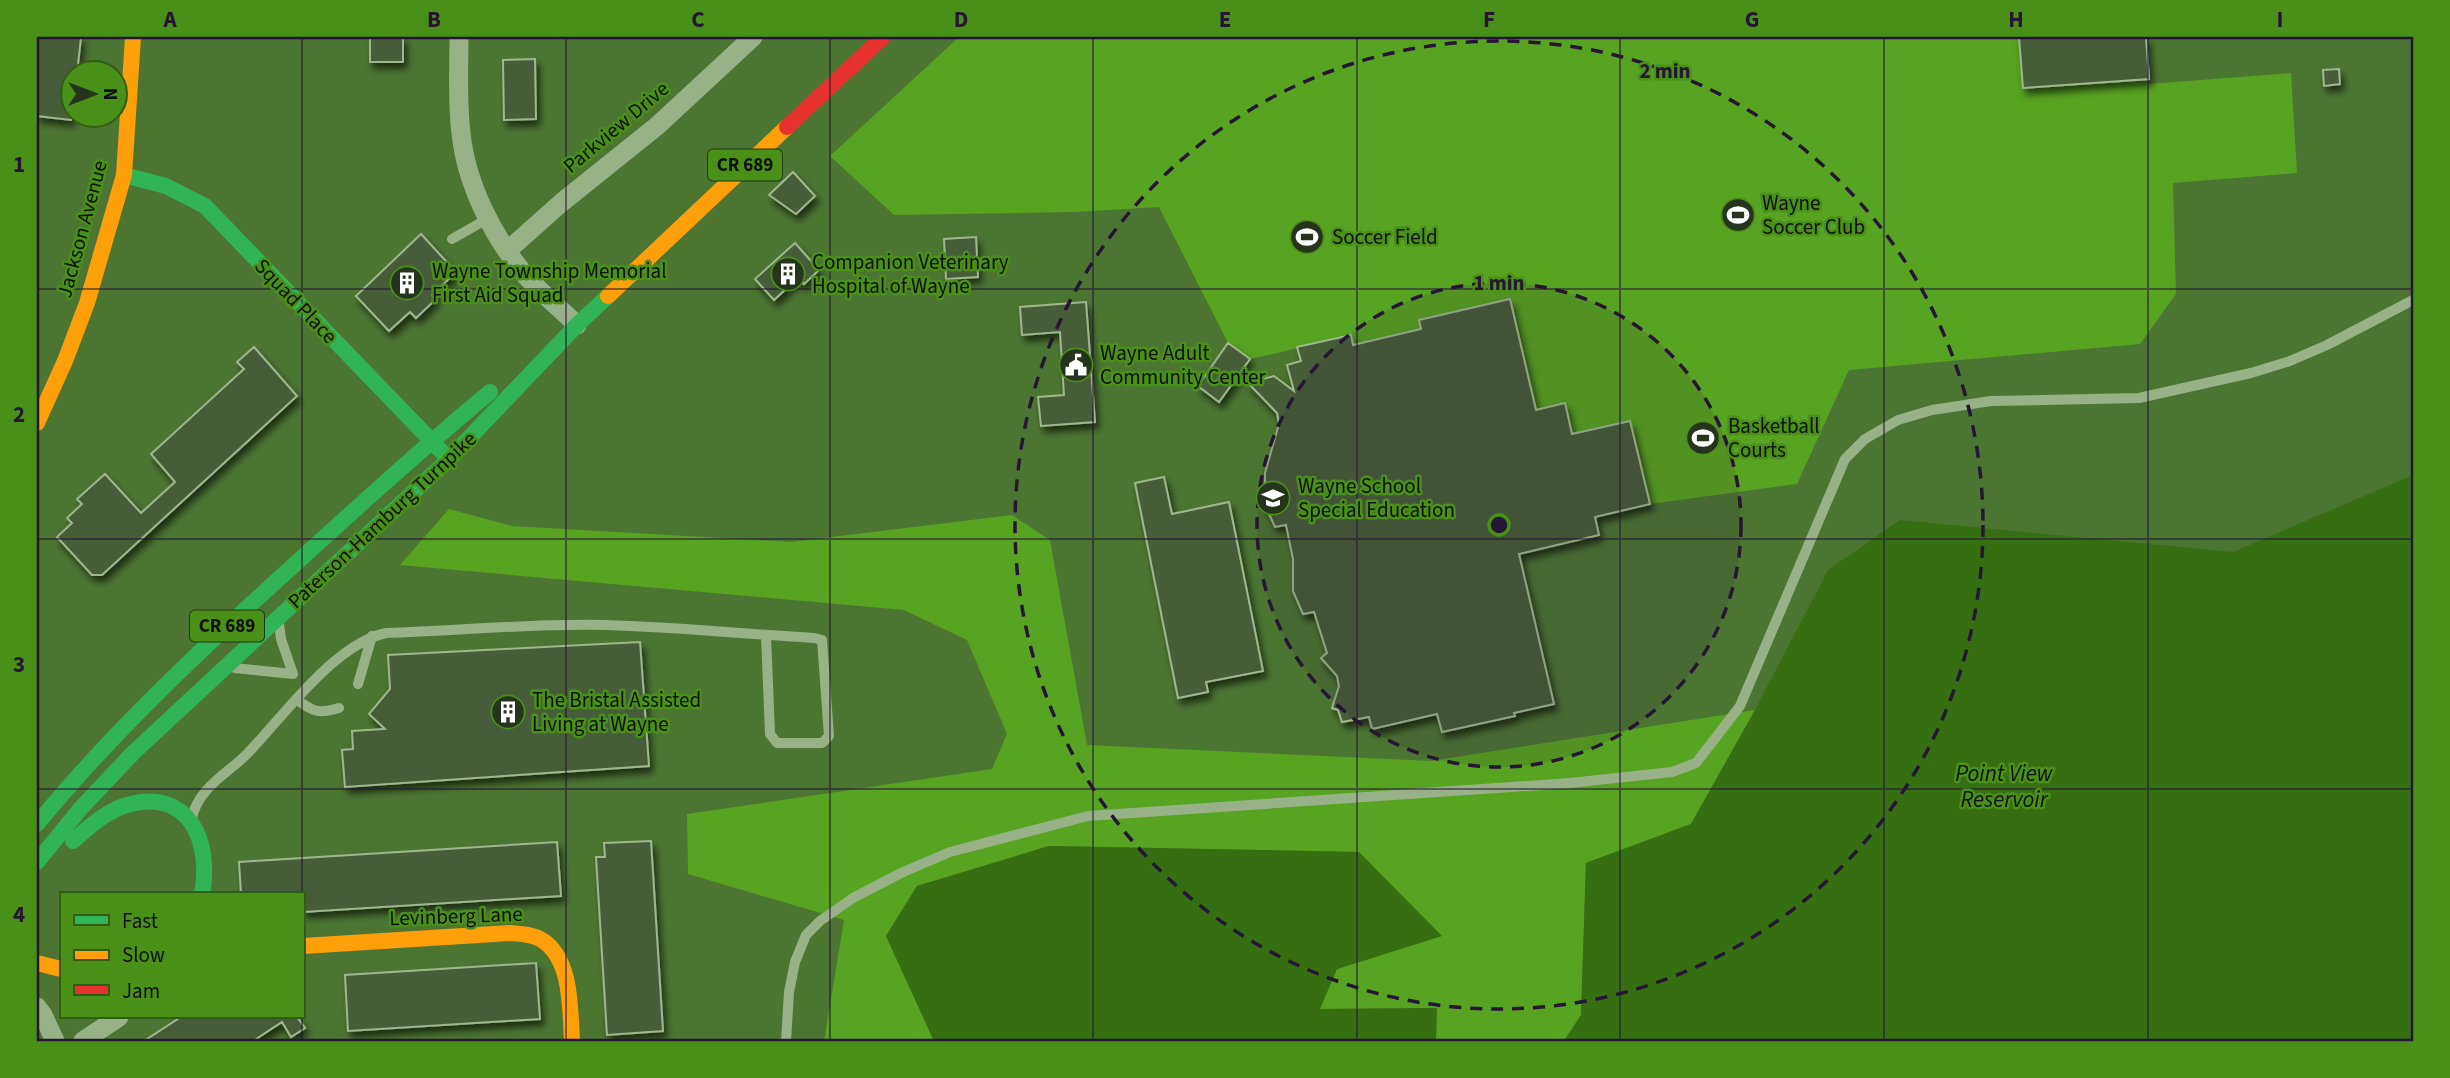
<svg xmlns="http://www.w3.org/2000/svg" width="2450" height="1078" font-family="'Source Sans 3',sans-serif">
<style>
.green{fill:#57a322}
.water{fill:#366f11}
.building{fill:#465b38;stroke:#9fb68f;stroke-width:2;filter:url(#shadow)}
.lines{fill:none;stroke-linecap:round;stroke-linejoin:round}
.lane{stroke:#99b187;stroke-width:10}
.street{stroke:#99b187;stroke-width:19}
.fast{stroke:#30b455;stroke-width:16}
.slow{stroke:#ff9f0a;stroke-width:16}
.jam{stroke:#e5322d;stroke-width:16}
.grid{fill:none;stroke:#261634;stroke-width:2;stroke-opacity:0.55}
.ring{fill:none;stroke:#261634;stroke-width:3.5;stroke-dasharray:12 9}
.labels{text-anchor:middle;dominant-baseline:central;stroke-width:5;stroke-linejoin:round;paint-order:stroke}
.shield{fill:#489017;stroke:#223713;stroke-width:2}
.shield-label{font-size:19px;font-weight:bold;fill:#111}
.street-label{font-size:21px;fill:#111;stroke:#489017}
.poi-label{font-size:21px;fill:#111;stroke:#489017;text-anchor:start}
.water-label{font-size:23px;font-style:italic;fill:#111;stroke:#489017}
.centre{fill:#261634;stroke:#489017;stroke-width:3.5}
.ring-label{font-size:21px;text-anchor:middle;font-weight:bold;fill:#261634;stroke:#489017;stroke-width:5;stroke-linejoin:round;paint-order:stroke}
.neatline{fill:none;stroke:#261634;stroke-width:2.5}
.grid-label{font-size:23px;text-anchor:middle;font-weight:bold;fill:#261634}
</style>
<defs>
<filter id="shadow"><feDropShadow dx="3.5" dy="6" stdDeviation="3.5" flood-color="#0009"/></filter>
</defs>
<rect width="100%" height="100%" fill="#4d7532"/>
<!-- green -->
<path class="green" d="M959,37H2019L2023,88L2149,79V84L2291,73L2297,173L2173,183L2176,294L2140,344L1849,370L1797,484L1650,504L1630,421L1572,434L1565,403L1536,410L1510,299L1419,320L1421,329L1353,345L1351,336L1250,359L1228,343L1159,207L1074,212L894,215L830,156Z
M449,509L512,526L791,542L1012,515L1050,540L1087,745L1431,761L1755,710L1691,824L1586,863L1581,1015L1564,1041H1436L1437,1008L1319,1009L1337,969L1441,936L1359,852L1049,846L917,886L886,936L934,1041H824L844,920L688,874L687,814L992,769L1007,734L967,640L904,610L400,565Z"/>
<!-- water -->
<path class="water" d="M2413,475V1041H1564L1581,1015L1586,863L1691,824L1755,710L1828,570L1900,520L2233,552Z
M1049,846L1359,852L1442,936L1337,969L1320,1009L1437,1008L1436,1041H934L886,936L917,886Z"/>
<!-- building -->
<path class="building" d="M37,37H81L77,74H74L71,120L37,116Z
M370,37H403V62H370Z
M2019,37H2146L2149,79L2023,88Z
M535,59L536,119L504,120L503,60Z
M2339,69L2340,84L2324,86L2323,70Z
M793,172L815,196L796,214L769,195Z
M421,234L456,272L432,295L436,299L416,318L410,312L389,331L356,296Z
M976,237L978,277L946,279L944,239Z
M795,243L819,270L804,284L798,278L774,300L755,279Z
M1510,299L1536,410L1565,403L1572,434L1630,421L1650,504L1595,517L1599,535L1519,554L1554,704L1514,713L1515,716L1442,732L1437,714L1372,729L1369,717L1342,722L1338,710L1332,708L1339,686L1337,676L1321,658L1327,653L1314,612L1303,614L1293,591V559L1286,525L1275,527L1265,505V473L1279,424L1277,413L1248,383L1274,376L1294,391L1287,365L1301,361L1297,347L1351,335L1353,345L1421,329L1419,320Z
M1086,302L1095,422L1041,426L1038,397L1064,395L1060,332L1022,335L1020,307Z
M1228,343L1250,359L1219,402L1198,386Z
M254,347L297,396L102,575H92L57,537L72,523L67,518L82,504L77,499L105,474L141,513L175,482L151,454L244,369L237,362Z
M1164,477L1172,514L1229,502L1263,671L1206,682L1208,692L1178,698L1135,483Z
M640,642L649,766L345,787L342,750L353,749L352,731L385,729L369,714L390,689L388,655Z
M651,841L663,1031L607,1035L596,857H605L604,843Z
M557,842L561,896L303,912V894H241L239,862Z
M536,963L540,1019L348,1031L345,975Z
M181,1017H297L305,1028L291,1037L282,1022L253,1041H144Z"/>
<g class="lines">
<!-- lane -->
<path class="lane" d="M452,239L489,218
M235,668L293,674L281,639L279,624
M358,684L372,636
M296,699C313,712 319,714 339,708
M192,818C198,788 227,774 247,754C283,717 334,644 386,633C459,631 532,623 606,625C675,627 745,634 814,638L822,640L829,736L822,743H777L770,734L766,635
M786,1041L789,992L795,962L806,935L820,921L853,898L901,873L950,852L1088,816L1570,783L1672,772L1696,763L1740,706L1845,459L1865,439L1898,420L1932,410L1991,401L2139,398L2251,373L2290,361L2327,345L2413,300"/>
<!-- street -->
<path class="street" d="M459,37C459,68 457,101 461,133C466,184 494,239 527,277C542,294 561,309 577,325
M507,251L561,203L657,126L753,37
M37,1007L43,1015L55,1041
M83,1041L119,1017"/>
<!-- fast -->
<path class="fast" d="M124,175L166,186L205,206L446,456
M37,824C112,733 196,654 283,575C351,513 419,451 490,392
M73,841C89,827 106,811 127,805C189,787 212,842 202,894
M37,862L81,808L133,753L449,459L577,325L608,296"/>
<!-- slow -->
<path class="slow" d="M608,296L787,127
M37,423L65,361L87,303L124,175L133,37
M303,946L510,933C521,934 532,934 542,940C572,959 570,1009 572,1041
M37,963L61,969"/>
<!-- jam -->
<path class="jam" d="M787,127L883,37"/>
</g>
<!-- grid -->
<path class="grid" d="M302,37V894M566,37V1041M830,37V1041M1093,37V1041M1357,37V1041M1620,37V1041M1884,37V1041M2148,37V1041M37,289H2413M37,539H2413M37,789H2413M302,1017V1041"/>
<!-- distance rings -->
<circle cx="1499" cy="525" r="242" fill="#261634" fill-opacity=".12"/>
<g class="ring">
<circle cx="1499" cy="525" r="242"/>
<circle cx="1499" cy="525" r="484"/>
</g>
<!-- icons -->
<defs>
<g id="stadium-disc" transform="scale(1.75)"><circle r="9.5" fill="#26341d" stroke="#489017"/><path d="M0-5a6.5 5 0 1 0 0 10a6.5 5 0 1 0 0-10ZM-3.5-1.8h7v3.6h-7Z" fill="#fff"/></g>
<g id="building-disc" transform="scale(1.75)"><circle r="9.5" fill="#26341d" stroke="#489017"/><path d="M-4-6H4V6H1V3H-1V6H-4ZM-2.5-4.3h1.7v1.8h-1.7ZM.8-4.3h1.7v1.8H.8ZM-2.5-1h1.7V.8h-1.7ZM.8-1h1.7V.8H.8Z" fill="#fff"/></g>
<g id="civic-disc" transform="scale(1.75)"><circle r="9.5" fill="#26341d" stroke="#489017"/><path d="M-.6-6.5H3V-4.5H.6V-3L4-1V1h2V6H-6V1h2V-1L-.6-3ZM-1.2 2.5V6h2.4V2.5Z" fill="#fff"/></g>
<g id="school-disc" transform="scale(1.75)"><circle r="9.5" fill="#26341d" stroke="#489017"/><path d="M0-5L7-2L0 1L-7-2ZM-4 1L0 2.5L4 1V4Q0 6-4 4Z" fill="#fff"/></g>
</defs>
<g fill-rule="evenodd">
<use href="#stadium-disc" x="1738" y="215"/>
<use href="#stadium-disc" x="1307" y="237"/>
<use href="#building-disc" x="788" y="274"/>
<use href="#building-disc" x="407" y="283"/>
<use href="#civic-disc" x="1076" y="365"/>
<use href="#stadium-disc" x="1703" y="438"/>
<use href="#school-disc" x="1273" y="498"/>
<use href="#building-disc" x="508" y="712"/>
</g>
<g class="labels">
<!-- shield labels -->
<g class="shield">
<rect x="708" y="149.5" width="74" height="31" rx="5"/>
<rect x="190" y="610.5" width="74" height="31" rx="5"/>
</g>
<g class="shield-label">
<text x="745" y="165">CR 689</text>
<text x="227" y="626">CR 689</text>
</g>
<!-- street labels -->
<g class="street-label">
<text transform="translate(616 127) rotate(-40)">Parkview Drive</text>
<text transform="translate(82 229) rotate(-75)">Jackson Avenue</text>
<text transform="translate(296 301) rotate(46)">Squad Place</text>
<text transform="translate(382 520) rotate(-43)">Paterson-Hamburg Turnpike</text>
<text transform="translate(456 916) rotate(-2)">Levinberg Lane</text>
</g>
<!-- poi labels -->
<g class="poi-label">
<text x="1762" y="203">Wayne<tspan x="1762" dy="24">Soccer Club</tspan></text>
<text x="1332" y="237">Soccer Field</text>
<text x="812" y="262">Companion Veterinary<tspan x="812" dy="24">Hospital of Wayne</tspan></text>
<text x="432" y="271">Wayne Township Memorial<tspan x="432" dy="24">First Aid Squad</tspan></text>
<text x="1100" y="353">Wayne Adult<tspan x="1100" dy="24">Community Center</tspan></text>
<text x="1728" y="426">Basketball<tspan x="1728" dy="24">Courts</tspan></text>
<text x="1298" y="486">Wayne School<tspan x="1298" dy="24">Special Education</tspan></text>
<text x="532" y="700">The Bristal Assisted<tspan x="532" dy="24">Living at Wayne</tspan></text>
</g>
<!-- water labels -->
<g class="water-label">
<text x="2004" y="773">Point View<tspan x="2004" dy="26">Reservoir</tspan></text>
</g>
</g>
<circle cx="1499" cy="525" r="10" class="centre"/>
<g class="ring-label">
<text x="1665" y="78">2 min</text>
<text x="1499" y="290">1 min</text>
</g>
<!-- border -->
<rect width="2450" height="1078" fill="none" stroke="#489017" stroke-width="77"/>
<!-- legend -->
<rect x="60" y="892" width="245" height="126" fill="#489017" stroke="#325d15" stroke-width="2"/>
<rect x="74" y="915" width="35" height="10" fill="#30b455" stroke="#325d15" stroke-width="2"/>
<text x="122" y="928" font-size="21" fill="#111111">Fast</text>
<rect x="74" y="950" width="35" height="10" fill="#ff9f0a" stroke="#325d15" stroke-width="2"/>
<text x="122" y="962" font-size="21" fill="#111111">Slow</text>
<rect x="74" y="985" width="35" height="10" fill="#e5322d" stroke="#325d15" stroke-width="2"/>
<text x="122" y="998" font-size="21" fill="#111111">Jam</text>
<!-- north arrow -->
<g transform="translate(94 94) rotate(90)"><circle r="33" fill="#489017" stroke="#325d15" stroke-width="2"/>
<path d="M0-5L12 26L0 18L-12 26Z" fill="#26341d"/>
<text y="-10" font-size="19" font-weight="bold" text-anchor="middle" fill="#111111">N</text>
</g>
<rect x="38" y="38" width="2374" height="1002" class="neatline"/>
<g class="grid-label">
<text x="170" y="27">A</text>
<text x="434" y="27">B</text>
<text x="698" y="27">C</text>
<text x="961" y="27">D</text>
<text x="1225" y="27">E</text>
<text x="1489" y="27">F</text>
<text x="1752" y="27">G</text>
<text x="2016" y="27">H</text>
<text x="2280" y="27">I</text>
<text x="19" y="172">1</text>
<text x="19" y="422">2</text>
<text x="19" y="672">3</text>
<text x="19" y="922">4</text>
</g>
</svg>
